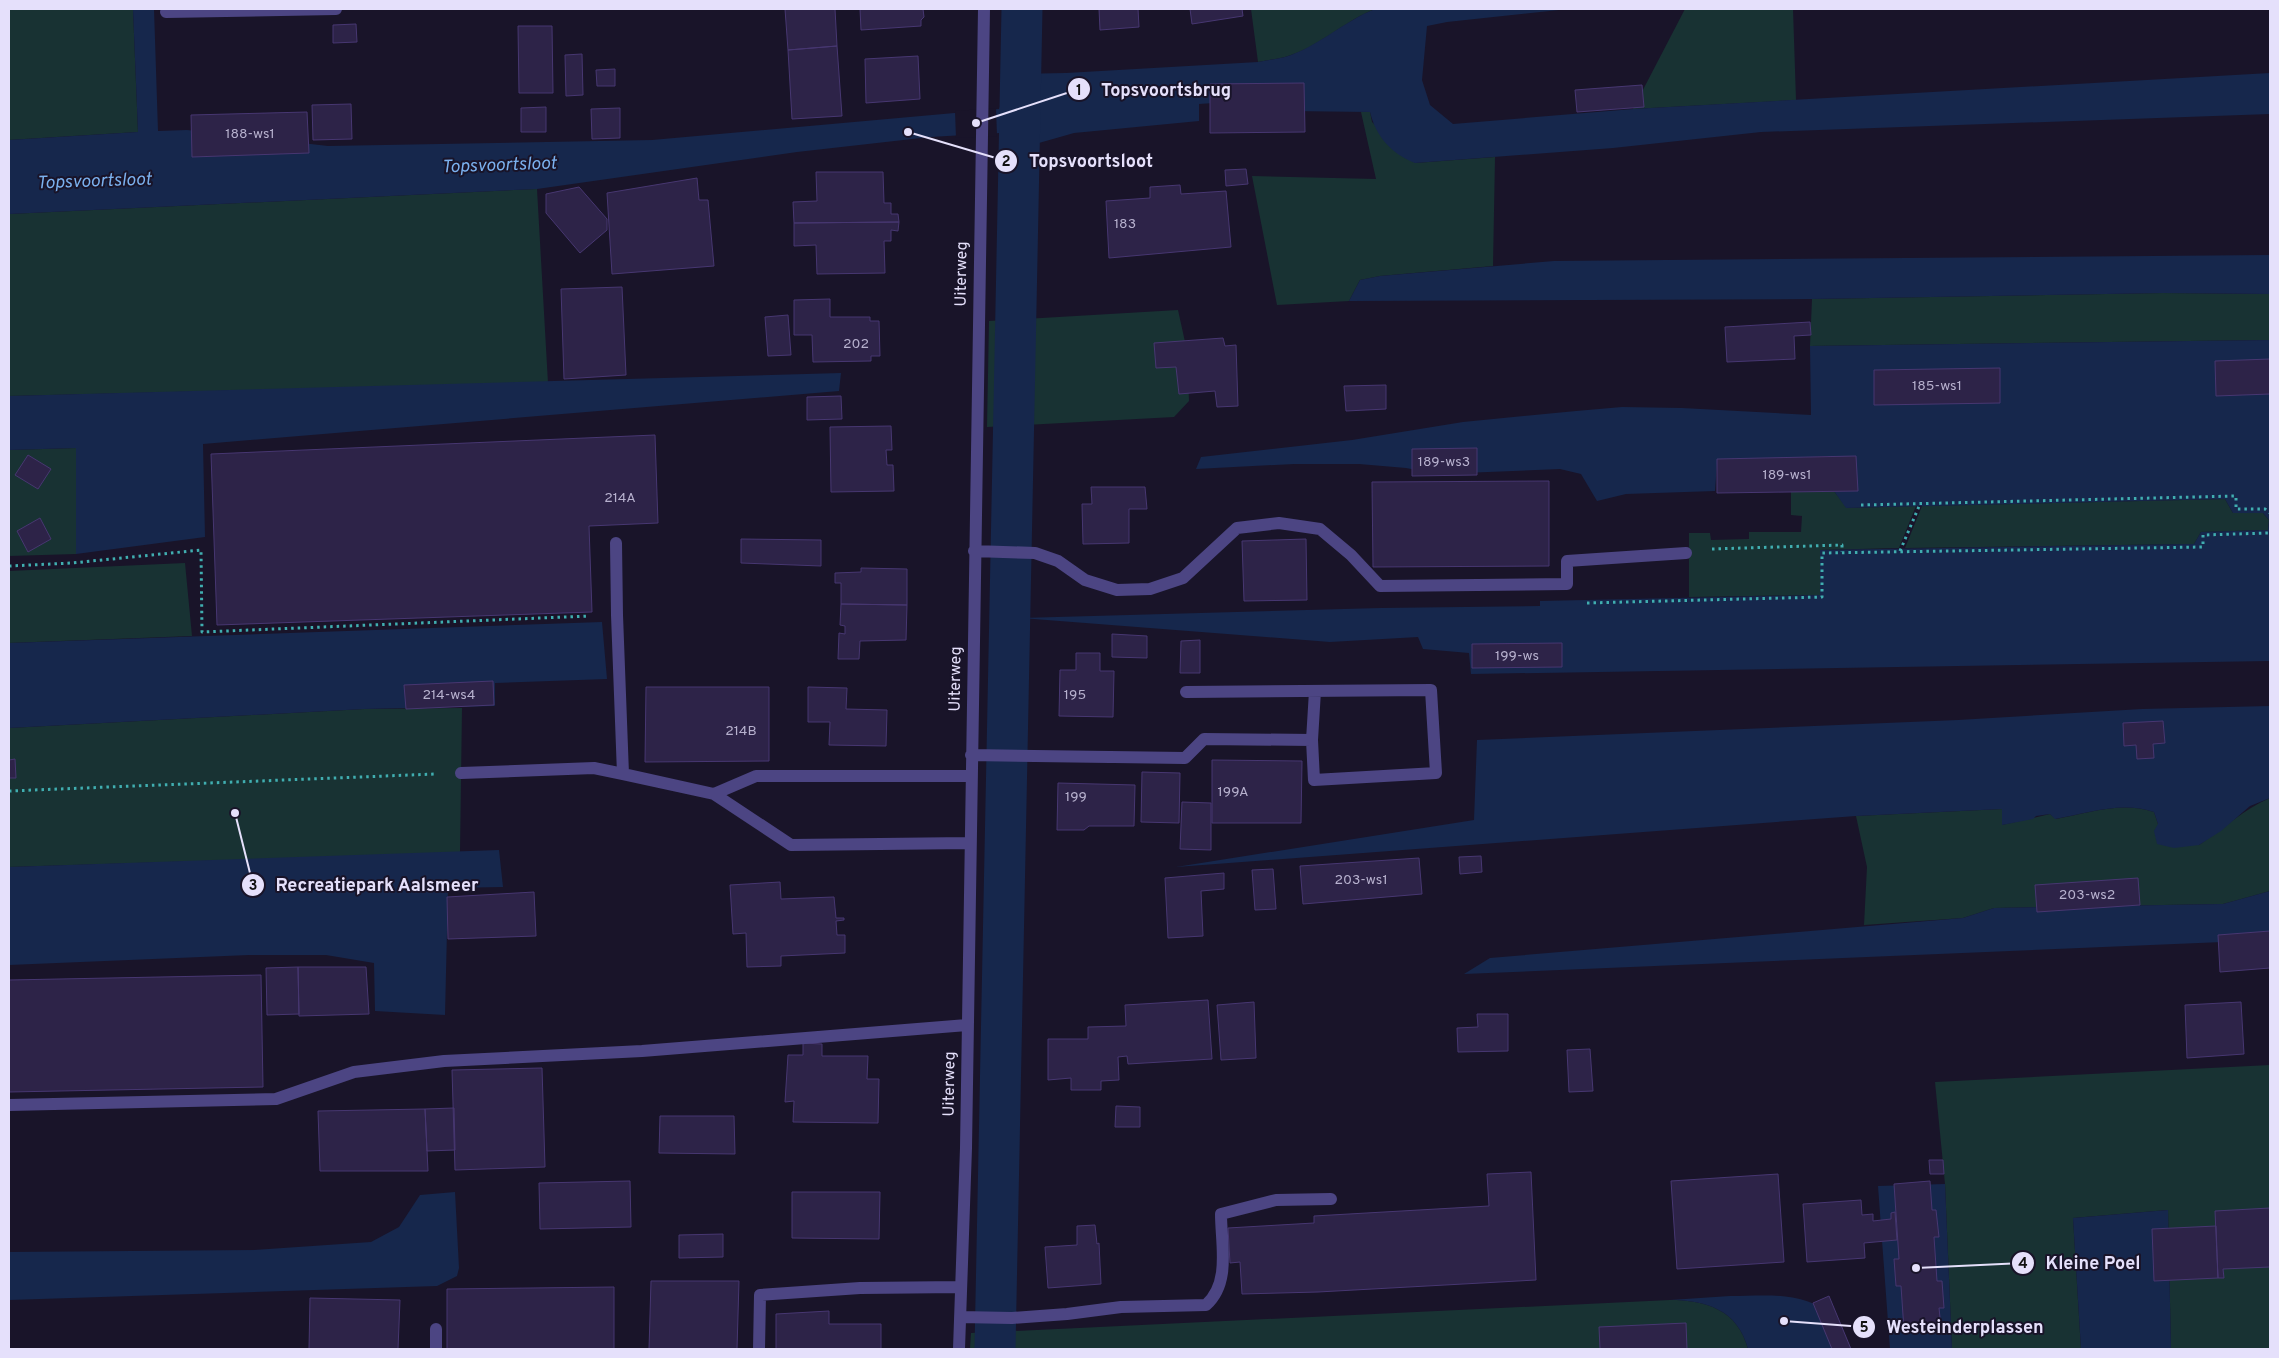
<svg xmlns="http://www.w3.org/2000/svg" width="2279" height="1358" font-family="Overpass,sans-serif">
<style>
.green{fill:#183233}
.water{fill:#16274c}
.pier{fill:#191429}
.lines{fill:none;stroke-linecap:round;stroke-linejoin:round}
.canal{stroke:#16274c;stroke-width:41}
.building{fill:#2d2348;stroke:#473771}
.path{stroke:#40aeb0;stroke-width:3;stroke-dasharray:2.5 4;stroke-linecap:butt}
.minor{stroke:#4c4583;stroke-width:12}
.labels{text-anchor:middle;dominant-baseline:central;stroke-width:4;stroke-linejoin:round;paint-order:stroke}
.number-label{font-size:14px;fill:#b7b1ce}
.street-label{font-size:16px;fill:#e5e0fb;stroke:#191429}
.water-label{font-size:18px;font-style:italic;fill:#7bb1ef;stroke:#191429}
.leader{fill:none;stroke:#e5e0fb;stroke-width:2}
.callout-dot{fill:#e5e0fb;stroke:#191429;stroke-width:2}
.mark-label{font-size:15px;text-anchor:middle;font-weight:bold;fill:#111}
.callout-label{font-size:18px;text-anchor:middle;font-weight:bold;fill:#e5e0fb;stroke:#191429;stroke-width:4;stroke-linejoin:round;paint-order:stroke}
</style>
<rect width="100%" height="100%" fill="#191429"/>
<!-- green -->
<path class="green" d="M9,9H133L138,132L9,140Z
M1251,9H1375C1344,21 1318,48 1285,57C1277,59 1267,60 1258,62Z
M1685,9H1793L1796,100L1633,109Z
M1361,112H1370L1372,122L1415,163L1495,157L1493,266L1380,276L1360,280L1349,301L1277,305L1252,176L1376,179Z
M537,189L548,383L9,396V214Z
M2163,293L2270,294V340L1810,346L1812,299Z
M1178,310L1187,351L1189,401L1174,417L987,427L989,321Z
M76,448V554L9,556V450Z
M1834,491L1847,508L1916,506L1899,548L1820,550L1821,595L1689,597V533H1710L1711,540L1749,539V532H1801L1802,516L1791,515V492Z
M2225,499L2233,513H2263L2269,520L2268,530L2201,532L2194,544L1905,548L1922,506Z
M185,563L192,636L9,643V571Z
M462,708L460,853L9,867V728L364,709Z
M2270,798V891L2223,904L1994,908L1963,918L1864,925L1867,867L1856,816L2002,809V825L2050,814L2056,819C2088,813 2122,801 2154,812L2158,824L2199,845C2223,829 2244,809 2270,798Z
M2270,1065V1349H2171L2168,1210L2073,1218L2081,1349H1952L1945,1184L1935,1082Z
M1670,1300C1706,1300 1738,1310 1748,1349H970L971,1333Z"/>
<!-- water -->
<path class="water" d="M133,9H154L158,131L187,130L328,146L652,140L999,109L1014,74L1066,73L1258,62C1267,60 1277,59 1285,57C1318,47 1344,21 1375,9H1568L1447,22L1427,26L1422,80L1430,105L1453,124L1633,109L2270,73V114L1761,132L1613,148L1415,163C1392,154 1376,137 1370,112L1289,111L1287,98L1199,104V121L1074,133L1007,152L1000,133L930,137L797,152L537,189L9,214V140L138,132Z
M2270,255V294L2163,293L1812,299L1349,301L1360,280L1380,276L1554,261Z
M2270,340V661L1471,674L1469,653L1423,649L1418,637L1330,642L1021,618L1381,608L1540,606V601L1820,595V550L2194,544L2201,532L2268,530L2269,520L2263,513H2233L2225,499L1846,508L1834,491L1828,456L1717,464L1715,491L1626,494L1597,501L1581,474L1560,469L1437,474L1406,468L1359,464H1294L1196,469L1201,457L1352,440L1463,422L1576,411L1622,407L1682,408L1811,415L1810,346Z
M841,373L839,391L203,444L205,537L76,554V448L9,450V396Z
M602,622L607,679L495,683V706L364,709L9,728V643Z
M2270,706V798L2250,806L2221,831L2199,845L2174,848L2157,844L2154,831L2158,824L2154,812C2122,801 2088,813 2055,819L2050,814L2036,816L2033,819L2002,825V809L1856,816L1176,867L1474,820L1477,740L1958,720L2142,709Z
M499,850L503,887L448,888L445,1015L375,1011L374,963L326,955H249L9,965V867Z
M2270,891V940L1464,974L1490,958L1963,918L1994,908L2223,904Z
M1945,1184L1952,1349H1890L1878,1186Z
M455,1192L459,1268L457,1276L437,1286L9,1300V1252L254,1250L371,1242L399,1227L420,1195Z
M2168,1210L2171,1349H2081L2073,1218Z
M1730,1296C1764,1296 1805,1290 1831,1316C1839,1325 1845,1339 1852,1349H1748C1738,1310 1706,1300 1670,1300Z"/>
<!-- pier -->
<path class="pier" d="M996,108L997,136L956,138L955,111Z"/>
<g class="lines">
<!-- canal -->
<path class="canal" d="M995,1349L1022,9"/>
</g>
<!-- building -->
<path class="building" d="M785,9H835L837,46L788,50Z
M860,9H923L924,17L921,20V26L861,30Z
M1099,9H1138L1139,27L1100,30Z
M1190,9H1242L1243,16L1192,24Z
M356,24L357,42L333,43V25Z
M518,26H552L553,93H519Z
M837,46L842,116L792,119L788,50Z
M582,54L583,95L566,96L565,55Z
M918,56L920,99L866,103L865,59Z
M615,69V86H597L596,70Z
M1304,83L1305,132L1210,133V84Z
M1642,85L1644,107L1577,112L1575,90Z
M351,104L352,139L313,140L312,105Z
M546,107V132H521V108Z
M620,108V138L592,139L591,109Z
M307,112L309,153L192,157L191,115Z
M1246,169L1248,184L1226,186L1225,170Z
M816,172H883L884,203H891V214H898L899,222L794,223L793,202L817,201Z
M697,178L699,200H708L714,266L612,274L607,193Z
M1180,185L1181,194L1226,191L1231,247L1109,258L1106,201L1150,198V187Z
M579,187L607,219V230L580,253L546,213V194Z
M899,222L898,231L891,230V241H884L885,273L817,274L816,245L794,246V223Z
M622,287L626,375L564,379L561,289Z
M830,299V317H870V321H879L880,356H871V361L813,362L812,335H794V300Z
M788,315L791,355L768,356L765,317Z
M1810,322L1811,335L1794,336L1795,359L1727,362L1725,327Z
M1223,338L1225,346L1236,345L1238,406L1217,407L1215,391L1179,394L1176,367L1156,368L1154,343Z
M2270,359V394L2216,396L2215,361Z
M2000,368V403L1874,405V370Z
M1386,385V409L1346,411L1344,386Z
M841,396L842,419L807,420V397Z
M891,426L892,450H886L887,465H893L894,491L831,492L830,427Z
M655,435L658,523L589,526L592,612L217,625L211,454Z
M1477,448V475L1412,476V449Z
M28,455L51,469L38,489L15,475Z
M1856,456L1858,491L1717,493V459Z
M1549,481V566L1373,567L1372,482Z
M1091,487H1145L1147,509H1129V543L1083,544L1082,504H1092Z
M40,518L51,539L28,552L17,531Z
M741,539L821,540V566L741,563Z
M1306,539L1307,600L1244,601L1242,541Z
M861,568L907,569V605L841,604V583H835V573L861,572Z
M841,604L907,605L906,640L860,641L859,659H838L839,633L845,634V626L840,625Z
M1112,634L1147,636V658L1112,657Z
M1200,640V673H1180L1181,641Z
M1562,643V667L1472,668V644Z
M1076,653H1100V671H1114L1113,717L1059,716L1060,670H1076Z
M493,681L494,705L406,709L404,685Z
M646,687H769V761L645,762Z
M808,687L847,688L846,709L887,710L886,746L829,745L830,722H808Z
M2163,721L2165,743L2153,744L2154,758L2137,759L2136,745L2124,746L2123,723Z
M15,759L16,778H9V760Z
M1212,760L1302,761L1301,823H1212Z
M1142,772L1180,773L1179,823L1141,822Z
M1058,783L1135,785L1134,826H1089L1084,830H1057Z
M1182,802L1211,803V850L1180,849Z
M1481,856L1482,872L1460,874L1459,857Z
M1419,858L1422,894L1303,904L1300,866Z
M1273,869L1276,909L1255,910L1252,870Z
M1224,873V889L1201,891L1203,936L1168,938L1165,878Z
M2138,878L2140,905L2037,912L2035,885Z
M780,882L781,899L834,897L836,918H844V920L836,921L837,935H845V953L781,956V966L747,967L746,933L733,934L730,885Z
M534,892L536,936L448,939L447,897Z
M2270,931V968L2220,972L2218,935Z
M298,967L299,1014L267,1015L266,968Z
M298,967H366L369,1014L299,1016Z
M261,975L263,1087L9,1092V980Z
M1208,1000L1212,1059L1128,1064L1127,1056L1118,1057L1119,1080L1101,1081V1090H1071V1078L1048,1080V1039H1088V1027L1126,1026L1125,1005Z
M1254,1002L1256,1058L1221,1060L1217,1005Z
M2241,1002L2244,1054L2187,1058L2185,1005Z
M1477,1014H1508V1051L1458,1052L1457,1028L1478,1027Z
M803,1043L822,1044V1056H868L867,1079H879L878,1123L793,1122L794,1101L785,1102L788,1055H803Z
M1590,1049L1593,1091L1569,1092L1567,1050Z
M542,1068L545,1167L455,1170L452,1070Z
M1116,1106L1140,1107V1127H1115Z
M454,1108L455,1150L427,1151L425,1109Z
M425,1109L428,1171H320L318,1111Z
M660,1116H734L735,1154L659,1153Z
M1929,1160H1943L1944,1174H1930Z
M1531,1172L1536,1280L1318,1292L1242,1294L1240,1262L1230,1263L1228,1228L1314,1223V1216L1489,1206L1487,1174Z
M1778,1174L1784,1262L1677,1269L1671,1181Z
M630,1181L631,1227L540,1229L539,1183Z
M1930,1181L1932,1210H1936L1939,1237H1934L1937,1281H1942L1944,1308H1939L1941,1327L1904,1330L1901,1286H1896L1894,1259H1899L1894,1184Z
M792,1192H880L879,1239L792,1238Z
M1861,1200L1862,1215L1873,1214V1221L1891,1219V1213L1895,1212L1897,1240L1864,1243L1865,1258L1807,1262L1803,1204Z
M2270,1208V1267L2223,1269L2224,1278H2218L2215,1211Z
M1095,1225L1097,1244L1099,1243L1101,1284L1048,1288L1045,1247L1077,1245V1226Z
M2216,1226L2218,1278L2154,1281L2152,1229Z
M723,1234V1257L679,1258V1235Z
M651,1281H739L737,1349H649Z
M614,1287V1349H447V1289Z
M1829,1296L1851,1349H1832L1813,1303Z
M310,1298L400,1300L398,1349H309Z
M829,1311V1324H881V1349H776V1314Z
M1686,1323L1687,1349H1600L1599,1327Z"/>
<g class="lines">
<!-- path -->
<path class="path" d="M1861,505L2236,496V509H2265L2270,513
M1712,549L1842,545V552
M1900,551L1920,504
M9,566L72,563L201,550L202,632L589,616
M1587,603L1822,597V553L2203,547V535L2268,533L2270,530
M9,791L435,774"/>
<!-- minor -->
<path class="minor" d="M166,12L336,9
M616,543L617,615L623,774
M974,551L1035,553L1058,561L1085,580L1117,590L1150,589L1183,578L1237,528L1279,523L1320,529L1351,555L1380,586L1567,584V561L1686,553
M1312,740L1315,691
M971,755L1185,758L1204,739L1312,740L1314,780L1436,773L1431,690L1186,692
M461,773L594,768L623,774L714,794L791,845L969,843
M714,794L756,776H970
M9,1105L276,1099L354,1072L444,1061L642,1051L967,1025
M960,1317L1012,1318L1067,1314L1121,1307L1206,1305C1231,1283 1221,1244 1221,1214L1276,1200L1331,1199
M436,1349V1329
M759,1349L760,1295L860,1288L961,1287
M959,1349L966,1148L984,9"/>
</g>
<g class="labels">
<!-- number labels -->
<g class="number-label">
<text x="250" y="134">188-ws1</text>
<text x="1125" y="224">183</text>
<text x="856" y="344">202</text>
<text x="1937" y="386">185-ws1</text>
<text x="1444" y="462">189-ws3</text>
<text x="1787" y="475">189-ws1</text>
<text x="620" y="498">214A</text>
<text x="1517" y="656">199-ws</text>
<text x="449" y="695">214-ws4</text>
<text x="1075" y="695">195</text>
<text x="741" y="731">214B</text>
<text x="1233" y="792">199A</text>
<text x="1076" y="797">199</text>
<text x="1361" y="880">203-ws1</text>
<text x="2087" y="895">203-ws2</text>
</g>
<!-- street labels -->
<g class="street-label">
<text transform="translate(962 274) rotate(-89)">Uiterweg</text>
<text transform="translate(956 679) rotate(-89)">Uiterweg</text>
<text transform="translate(950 1084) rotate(-89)">Uiterweg</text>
</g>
<!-- water labels -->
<g class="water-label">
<text transform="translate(499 166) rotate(-2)">Topsvoortsloot</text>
<text transform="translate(94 182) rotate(-2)">Topsvoortsloot</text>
</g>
</g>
<!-- callouts -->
<path class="leader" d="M976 123L1079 89M908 132L1006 161M235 813L253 885M1916 1268L2023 1263M1784 1321L1864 1327"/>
<g class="callout-dot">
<circle cx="976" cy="123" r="5"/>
<circle cx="908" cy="132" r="5"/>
<circle cx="235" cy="813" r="5"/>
<circle cx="1916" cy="1268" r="5"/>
<circle cx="1784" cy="1321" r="5"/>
<circle cx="1079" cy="89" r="12"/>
<circle cx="1006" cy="161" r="12"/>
<circle cx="253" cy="885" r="12"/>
<circle cx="2023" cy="1263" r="12"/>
<circle cx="1864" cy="1327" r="12"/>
</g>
<g class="mark-label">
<text x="1079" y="95">1</text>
<text x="1006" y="166">2</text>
<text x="253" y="890">3</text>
<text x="2023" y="1268">4</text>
<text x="1864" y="1332">5</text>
</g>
<g class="callout-label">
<text x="1166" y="96">Topsvoortsbrug</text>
<text x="1091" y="167">Topsvoortsloot</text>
<text x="377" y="891">Recreatiepark Aalsmeer</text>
<text x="2093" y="1269">Kleine Poel</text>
<text x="1965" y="1333">Westeinderplassen</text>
</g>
<!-- border -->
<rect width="2279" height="1358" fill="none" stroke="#e5e0fb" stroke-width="20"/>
</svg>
